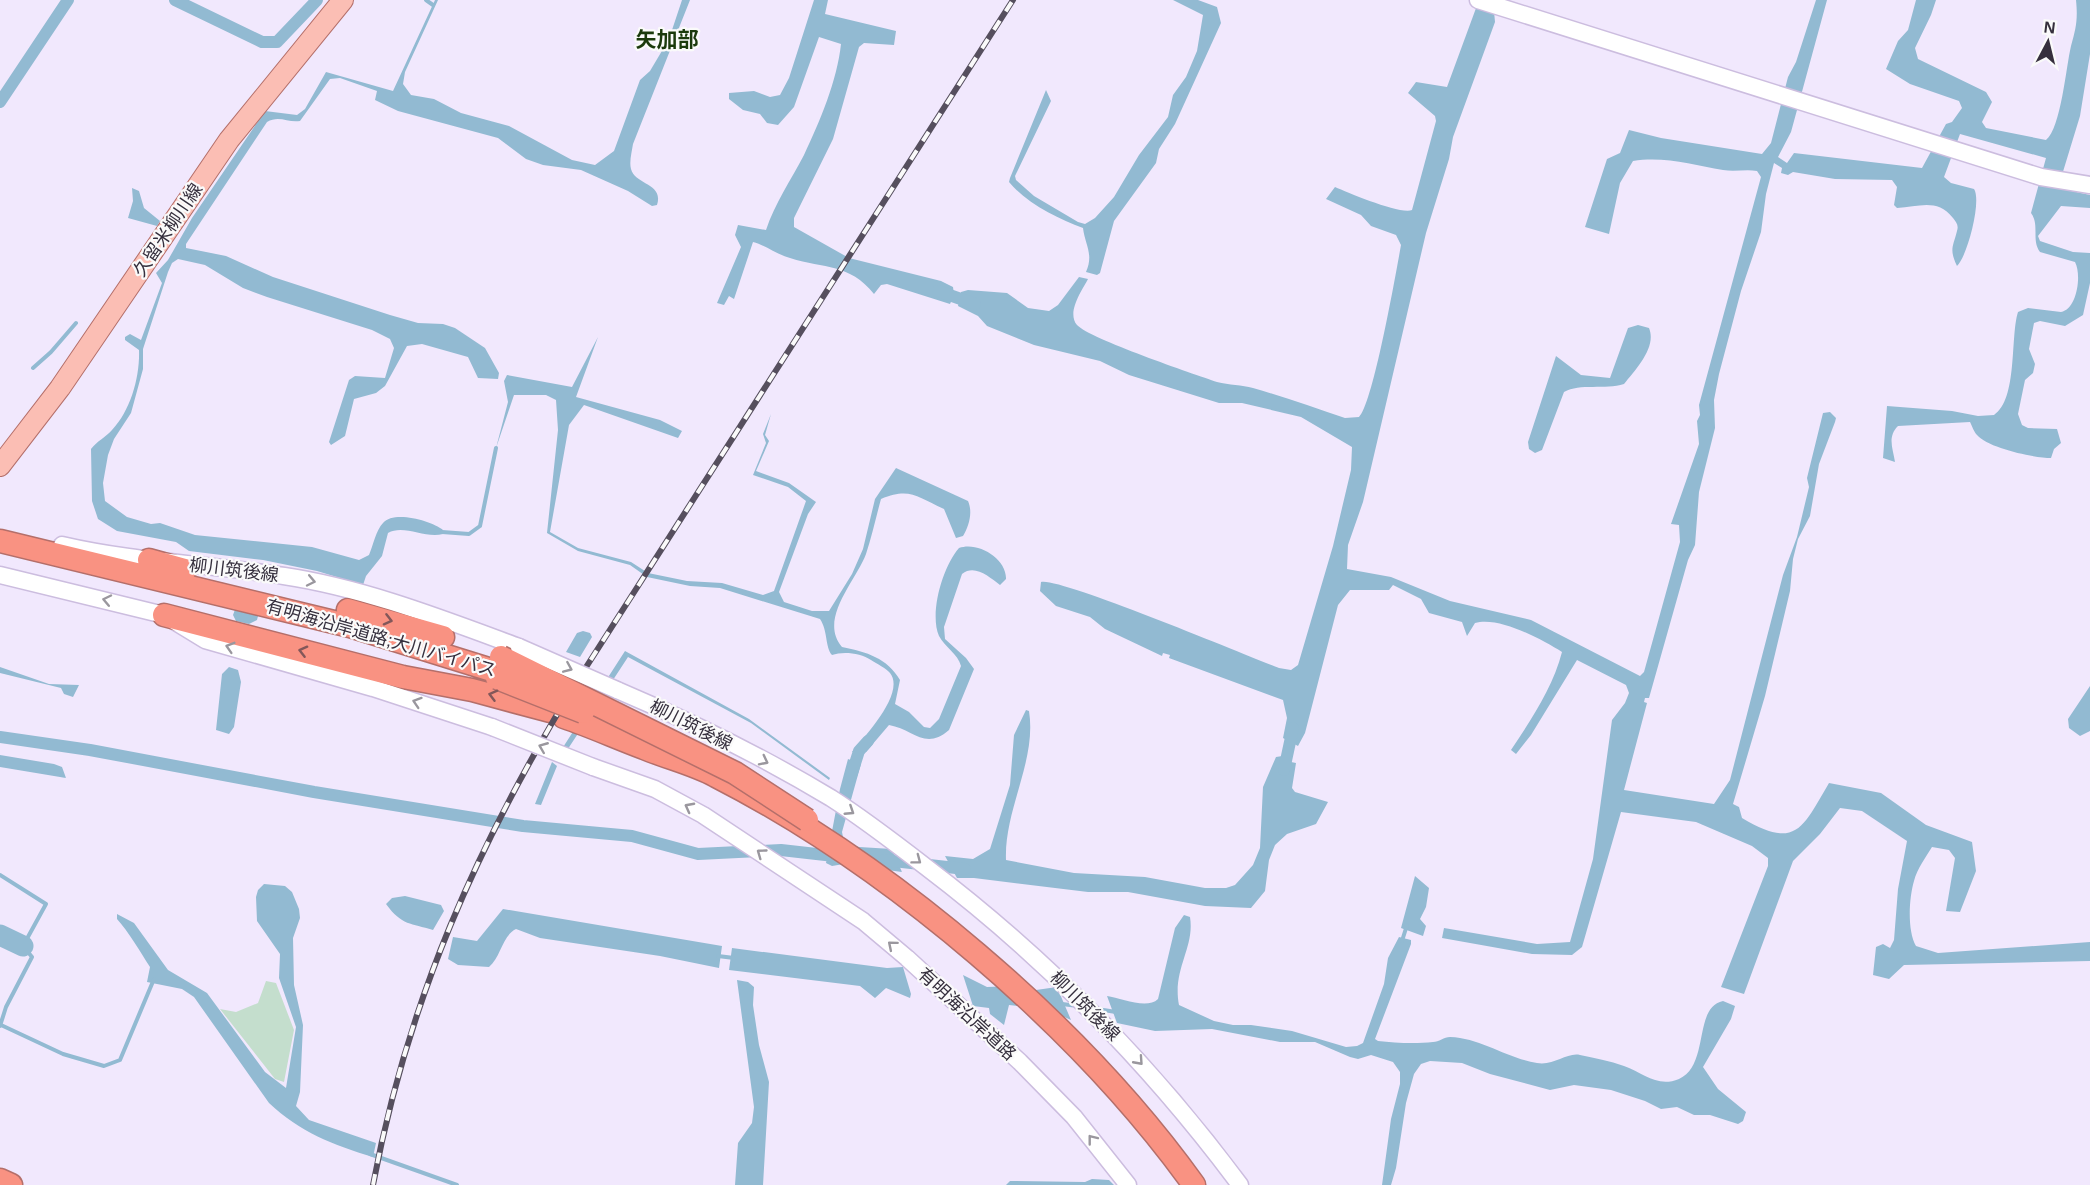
<svg xmlns="http://www.w3.org/2000/svg" width="2090" height="1185" font-family="Arial,'Noto Sans JP',sans-serif">
<style>
.green{fill:#c4decd}
.water{fill:#92bad2}
.lines{fill:none;stroke-linecap:round;stroke-linejoin:round}
.stream{stroke:#92bad2;stroke-width:4}
.canal{stroke:#92bad2;stroke-width:12}
.river{stroke:#92bad2;stroke-width:21}
.secondary-casing{stroke:#ccbddf;stroke-width:19}
.primary-casing{stroke:#b46f6a;stroke-width:22}
.highway-casing{stroke:#b46f6a;stroke-width:25}
.secondary{stroke:#fff;stroke-width:16}
.primary{stroke:#fbbeb4;stroke-width:20}
.highway{stroke:#f99282;stroke-width:22}
.rail-casing{stroke:#564f5e;stroke-width:6}
.rail{stroke:#fafafa;stroke-width:4;stroke-dasharray:11;stroke-linecap:butt}
.secondary-bridge-casing{stroke:#ccbddf;stroke-width:19;stroke-linecap:butt}
.highway-bridge-casing{stroke:#b46f6a;stroke-width:25;stroke-linecap:butt}
.secondary-bridge{stroke:#fff;stroke-width:16}
.highway-bridge{stroke:#f99282;stroke-width:22}
.oneway{stroke:#9a979e}
.oneway2{stroke:#835759}
.labels{text-anchor:middle;dominant-baseline:central;stroke-width:4.5;stroke-linejoin:round;paint-order:stroke}
.street-label{font-size:18px;fill:#352f3d;stroke:#fafafa}
.quarter-label{font-size:21px;font-weight:bold;fill:#1b3a0c;stroke:#fafafa}
</style>
<rect width="100%" height="100%" fill="#f1e8fd"/>
<!-- green -->
<path class="green" d="M266,981L276,983L294,1030L284,1082L275,1079L220,1009L236,1012L258,1003Z"/>
<!-- water -->
<path class="water" d="M435,0H438L405,72L403,84L411,95L434,99L461,113L509,126L572,160L595,165L614,151L640,80L650,71L669,39L682,0H690L633,144C632,151 629,162 631,169C635,185 664,183 657,205L652,206L628,191L581,170L543,165L526,159L498,138L398,111L375,100L377,91L340,78L330,79L300,121C288,123 279,115 267,122L186,244V248L226,256L273,277L390,315L418,323L443,324L455,328L485,348L499,373L498,379L478,378L468,357L422,344L407,346L385,386L376,393L354,399L345,436L331,445L329,442L349,380L355,376L385,378L394,348L390,339L372,330L267,297L243,288L205,265L178,259L172,263L168,272L143,349V369L131,413L114,439L108,455L103,483L105,501L127,517L151,524L160,523L195,535L312,547L359,560L369,555C373,546 376,530 383,523C394,510 432,521 443,530V534C425,539 404,524 388,533L382,556L366,576L363,585L317,571L263,560L189,551L176,542L117,531L98,519L92,501L91,449C97,441 106,437 112,430C131,410 140,376 139,350L125,340V337L130,334L141,340L162,283L156,273L168,260L192,218L265,111L297,115L305,109L326,72L393,91Z
M814,0H828L825,14L896,31L894,45L864,43L859,47L833,139L794,218V227L849,258L941,281L953,287L954,295L950,304L887,284L881,285L874,294C849,263 825,269 790,258C776,254 765,245 753,242L734,299L729,296L724,305L717,303L741,247L735,235L738,225L766,230C775,203 791,180 804,155C820,121 837,81 841,44L819,37L794,107L778,125L767,123L760,114L743,110L729,99V93L754,91L770,97L780,95L789,78Z
M1173,0H1198L1217,7L1221,23L1175,124L1159,149L1156,163L1114,221L1100,273L1097,275L1086,272C1094,254 1085,245 1083,228C1058,219 1026,203 1009,182L1010,178L1046,90L1051,101L1015,176L1016,180L1034,196L1078,222L1085,224L1095,218L1114,197L1139,155L1168,117L1173,95L1186,77L1197,51L1203,15Z
M1479,0L1494,11L1495,22L1453,137L1449,159L1426,233L1363,502L1348,545L1347,569L1391,577L1450,601L1531,620L1640,676L1644,672L1680,542L1679,525L1671,524L1699,444L1697,421L1700,415L1699,405L1761,177L1757,171C1746,169 1735,172 1723,170C1694,165 1664,156 1633,161L1620,183L1609,234L1585,227L1607,159L1620,153L1629,130L1661,138L1762,154L1771,143L1788,77L1796,62L1816,0H1827L1791,132L1778,157L1787,163L1794,153L1922,168L1946,124L1952,122L1962,108L1959,101L1910,84L1886,69L1898,41L1908,30L1916,0H1936L1931,15L1915,48L1918,59L1986,92L1992,102L1982,122L1986,128L2046,140C2061,128 2066,67 2071,46C2076,28 2078,20 2076,0H2090V54L2080,116L2058,188L2090,195V208L2061,206L2038,236L2040,241L2073,252L2090,253V283L2083,315L2065,326L2040,321L2034,323L2029,349L2035,364L2033,373L2025,380L2018,414L2022,425L2028,428L2057,429L2061,443L2054,449L2051,458C2034,458 1988,448 1977,435C1974,432 1972,426 1970,422L1898,426C1887,437 1893,449 1895,462L1883,458L1887,406L1952,411L1978,416L1994,415C2018,399 2010,337 2018,312L2028,308L2061,312C2077,309 2082,275 2075,262L2040,252C2031,240 2040,225 2031,213L2046,158L1960,134L1944,177L1951,183L1974,189C1982,201 1967,257 1957,266C1949,249 1953,247 1957,231C1959,225 1956,222 1953,218C1937,198 1919,207 1897,208L1894,205L1897,187L1892,180L1835,179L1793,172L1788,175L1781,173L1782,168L1774,163L1766,194L1761,232L1741,291L1719,374L1714,400L1715,428L1699,492L1695,545L1688,560L1649,698H1645L1644,702L1647,703L1624,790L1714,804L1730,780L1783,575L1797,537L1809,487L1807,478L1823,413L1830,412L1836,418L1835,422L1819,464L1810,516L1798,539L1793,559L1790,591L1765,696L1733,804L1739,807L1742,818C1796,850 1802,829 1829,783L1881,793L1926,825L1972,842L1976,871L1960,912L1946,911L1955,858L1949,850L1932,847C1926,857 1917,869 1914,881C1909,898 1907,930 1916,946L1938,953L2090,942V961L1904,965L1889,979L1873,975L1876,947L1883,944L1890,948L1894,940L1898,889L1907,841L1862,811L1840,808L1820,834L1793,861L1744,994L1721,987L1768,866V858L1752,846L1696,822L1621,812L1582,947L1572,955L1532,954L1442,938L1444,928L1537,944L1570,942L1593,859L1612,720L1625,703L1629,693L1626,685L1577,660L1531,735L1516,754L1511,750C1531,720 1553,687 1562,652C1541,639 1499,616 1475,623L1467,636L1462,622L1429,613L1421,599L1393,585L1389,590H1350L1338,605L1305,733L1298,746L1283,738L1287,718L1283,700L1169,658L1170,655L1163,653L1162,656L1105,629L1090,617L1056,606L1040,591L1041,582C1057,576 1248,656 1279,668L1291,670L1298,665L1333,546L1351,470L1352,447L1301,417L1242,403H1219L1129,375L1100,361L1034,345L987,326L978,316L958,306L961,292L968,290L1007,293L1028,308L1049,311L1058,305L1079,277L1088,279C1083,289 1066,312 1077,325C1090,339 1194,374 1217,382C1229,385 1242,385 1253,388C1284,397 1315,408 1345,418L1359,417C1373,404 1396,273 1401,245L1396,235L1371,226L1361,215L1326,199L1335,187C1349,193 1401,215 1412,210L1436,121L1435,116L1408,93L1416,82L1447,87Z
M132,188L139,191L144,208L160,221L157,226L128,218L133,201Z
M1638,325L1649,328C1657,347 1636,369 1624,384C1605,390 1580,383 1564,392L1542,450L1535,453L1529,449L1528,442L1556,356L1581,375L1610,378L1628,328Z
M598,337L576,397L660,420L682,431L678,438L584,405L569,425L550,532L578,548L631,562L648,573L687,581L722,583L763,595L774,591L806,501L788,487L753,475L766,443L763,434L771,414L765,435L769,441L756,471L789,483L816,502L808,514L779,592L784,602L812,611H829L852,574L863,549L875,499L896,468L968,501C973,512 969,526 963,536L956,538L944,509C917,497 910,487 881,499C876,517 872,536 866,554C856,581 818,619 842,647C867,652 887,658 900,680L895,704L909,712L924,727L930,728L939,719L961,666C958,654 945,647 939,636C929,613 943,566 959,548C978,541 1007,559 1006,579L1000,585C989,577 975,564 962,574L944,627L945,639L966,658L974,669L949,730C925,751 913,729 889,725L866,752H852C864,737 906,693 890,673C886,668 877,664 871,660C861,653 843,651 832,655C825,647 828,631 820,619L720,588L690,586L647,577L630,565L578,551L547,533L558,430L556,400L546,395H514L496,448L508,402L504,381L507,375L572,387Z
M237,604L260,608L257,620L249,624L236,621L233,615Z
M583,631L590,633L592,637L580,657L566,652L577,633Z
M625,651L749,719L830,778L829,780L751,723L628,657L562,758L558,755Z
M0,667L49,684L79,685L73,697L64,694L61,688L0,673Z
M229,667L238,670L241,682L234,727L229,734L216,730L222,674Z
M2090,686V731L2080,736L2069,728L2068,719Z
M1026,710L1029,711C1037,761 1004,809 1006,860L1074,873L1145,877L1205,888H1226L1235,885L1253,865L1260,848L1263,787L1276,757L1289,755L1291,762L1296,763L1292,788L1295,792L1328,802L1316,824L1287,834L1275,845L1269,860L1265,891L1251,908L1205,906L1128,892H1088L974,878H957L945,856L973,859L990,849L1010,785L1014,735Z
M0,755L54,764L62,767L66,778L0,767Z
M848,759L861,764L842,832L844,842L859,847L892,849L902,872L844,864L832,866L826,863L840,789Z
M552,762L557,766L541,805L535,804Z
M1415,876L1429,888L1426,907L1420,919L1426,926L1423,936L1401,928Z
M264,884L285,886L292,892L299,909L300,918L293,938L294,985L303,1025L300,1092L296,1106L309,1120L376,1143L373,1157C333,1145 300,1132 269,1103L194,997L182,989L147,982L150,967C141,953 128,931 117,919V914L134,923L168,970L207,993L265,1072L286,1088L296,1027L279,978L280,954L257,921L256,897L258,890Z
M405,896L441,905L444,911L433,930C411,923 402,926 386,904L392,898Z
M503,909L722,946L719,968L660,956L540,938L516,929C502,936 501,957 489,967L458,965L448,959L453,937L477,941Z
M1184,915L1190,917C1195,948 1172,969 1179,1005L1214,1021L1233,1025H1251L1292,1031L1346,1047L1357,1046L1363,1043L1384,984L1388,958L1399,937L1411,940V944L1375,1039L1378,1041C1395,1043 1416,1044 1433,1042C1439,1042 1444,1037 1450,1037C1481,1038 1506,1058 1537,1063C1554,1066 1567,1052 1580,1055C1594,1058 1610,1061 1624,1066C1644,1073 1657,1088 1679,1079C1710,1065 1693,1007 1723,1001L1735,1006L1731,1019L1703,1067L1718,1089L1746,1112L1743,1121L1738,1124L1710,1115H1694L1677,1107L1661,1109L1645,1101L1611,1090L1574,1085L1550,1090L1490,1074L1462,1063L1430,1061L1421,1064L1414,1074L1406,1103L1396,1168L1391,1185H1382L1391,1119L1400,1084V1072L1393,1062L1371,1055L1358,1059L1350,1057L1315,1042H1280L1212,1029L1155,1031L1117,1023L1107,996C1121,998 1147,1010 1158,999L1175,928Z
M732,948L887,968L903,967L911,994L910,998L886,988L875,998L860,986L729,970Z
M963,975L987,987L1015,986L1036,990L1057,987L1071,1020L1047,1009L1009,1005L1004,1025L990,1014L989,1008L973,1006Z
M737,980L748,982L754,987L753,1005L759,1045L769,1082L763,1185H735L738,1143L752,1123L754,1107Z
M1092,1179L1109,1180L1114,1185H1006L1010,1181L1085,1182Z"/>
<g class="lines">
<!-- stream -->
<path class="stream" d="M426,0L433,5
M33,368L51,352L76,323
M442,532L469,534L480,526L496,448
M0,875L46,904L23,946L32,957L6,1007L0,1026
M1402,941L1407,925
M718,956L734,958
M1062,1004L1078,1006
M1097,1009L1116,1012
M1,1025L63,1054L104,1066L120,1060L154,979
M370,1154L457,1185"/>
<!-- canal -->
<path class="canal" d="M175,0L262,42H277L317,0
M0,102L68,0
M938,291L975,304
M0,737L90,750L314,792L523,826L632,836L698,854L781,850L843,857
M1284,770L1293,728
M851,776L859,751L868,741
M884,860L965,869"/>
<!-- river -->
<path class="river" d="M0,935L23,946"/>
<!-- secondary casing -->
<g class="secondary-casing">
<path id="secondary" d="M1478,0L2041,177L2090,185
M62,545C135,562 210,564 284,576C364,588 443,619 519,647
M0,575L164,615L205,640L373,688L492,727
M617,690C690,721 763,757 831,798C864,819 895,843 926,867C1046,958 1150,1064 1240,1185
M593,767L655,789L703,815L863,921L907,958L1020,1062L1074,1117L1128,1185"/>
</g>
<!-- primary casing -->
<g class="primary-casing">
<path id="primary" d="M0,466L60,388L229,140L343,0"/>
</g>
<!-- highway casing -->
<g class="highway-casing">
<path id="highway" d="M0,541L350,626L498,672
M149,560L185,570
M348,610L443,637
M164,615L403,677L472,690L550,711
M564,717C591,726 617,738 644,748C668,758 694,764 716,776C890,865 1080,1026 1194,1185
M0,1180L11,1185"/>
</g>
<!-- secondary -->
<use href="#secondary" class="secondary"/>
<!-- primary -->
<use href="#primary" class="primary"/>
<!-- highway -->
<use href="#highway" class="highway"/>
<!-- rail casing -->
<g class="rail-casing">
<path id="rail" d="M373,1185C408,999 477,846 574,686L1013,0"/>
</g>
<!-- rail -->
<use href="#rail" class="rail"/>
<!-- secondary-bridge casing -->
<g class="secondary-bridge-casing">
<path id="secondary-bridge" d="M519,647L617,690
M492,727L593,767"/>
</g>
<!-- highway-bridge casing -->
<g class="highway-bridge-casing">
<path id="highway-bridge" d="M501,657L735,773L807,820
M497,678L583,712"/>
</g>
<!-- secondary-bridge -->
<use href="#secondary-bridge" class="secondary-bridge"/>
<!-- highway-bridge -->
<use href="#highway-bridge" class="highway-bridge"/>
</g>
<!-- one-way arrows -->
<defs><path id="oneway-chevron" d="M-2-3.5L2.5 0L-2 3.5" fill="none" stroke-width="1.6" stroke-linecap="round" stroke-linejoin="round" transform="scale(1.5)"/></defs>
<g class="oneway">
<use href="#oneway-chevron" transform="translate(311 581) rotate(12)"/>
<use href="#oneway-chevron" transform="translate(107 600) rotate(-168)"/>
<use href="#oneway-chevron" transform="translate(230 647) rotate(-163)"/>
<use href="#oneway-chevron" transform="translate(568 668) rotate(23)"/>
<use href="#oneway-chevron" transform="translate(417 702) rotate(-162)"/>
<use href="#oneway-chevron" transform="translate(543 747) rotate(-158)"/>
<use href="#oneway-chevron" transform="translate(764 761) rotate(27)"/>
<use href="#oneway-chevron" transform="translate(689 807) rotate(-152)"/>
<use href="#oneway-chevron" transform="translate(850 811) rotate(33)"/>
<use href="#oneway-chevron" transform="translate(761 853) rotate(-144)"/>
<use href="#oneway-chevron" transform="translate(917 860) rotate(37)"/>
<use href="#oneway-chevron" transform="translate(892 945) rotate(-140)"/>
<use href="#oneway-chevron" transform="translate(1139 1061) rotate(48)"/>
<use href="#oneway-chevron" transform="translate(1092 1139) rotate(-128)"/>
</g>
<g class="oneway2">
<use href="#oneway-chevron" transform="translate(388 620) rotate(14)"/>
<use href="#oneway-chevron" transform="translate(303 651) rotate(-166)"/>
<use href="#oneway-chevron" transform="translate(493 695) rotate(-165)"/>
</g>
<g class="labels">
<!-- street labels -->
<g class="street-label">
<text transform="translate(168 230) rotate(-56)">久留米柳川線</text>
<text transform="translate(234 570) rotate(7)">柳川筑後線</text>
<text transform="translate(381 638) rotate(16)">有明海沿岸道路;大川バイパス</text>
<text transform="translate(691 725) rotate(27)">柳川筑後線</text>
<text transform="translate(1085 1006) rotate(45)">柳川筑後線</text>
<text transform="translate(967 1014) rotate(43)">有明海沿岸道路</text>
</g>
<!-- quarter labels -->
<g class="quarter-label">
<text x="667" y="39">矢加部</text>
</g>
</g>
<!-- north arrow -->
<g transform="translate(2048 42) rotate(7)" stroke="#fafafa" stroke-width="4.5" paint-order="stroke">
<path d="M0-4.5L10 22L0 15L-10 22Z" fill="#352f3d"/>
<text y="-9" font-size="16" font-weight="bold" text-anchor="middle" fill="#352f3d">N</text>
</g>
</svg>
